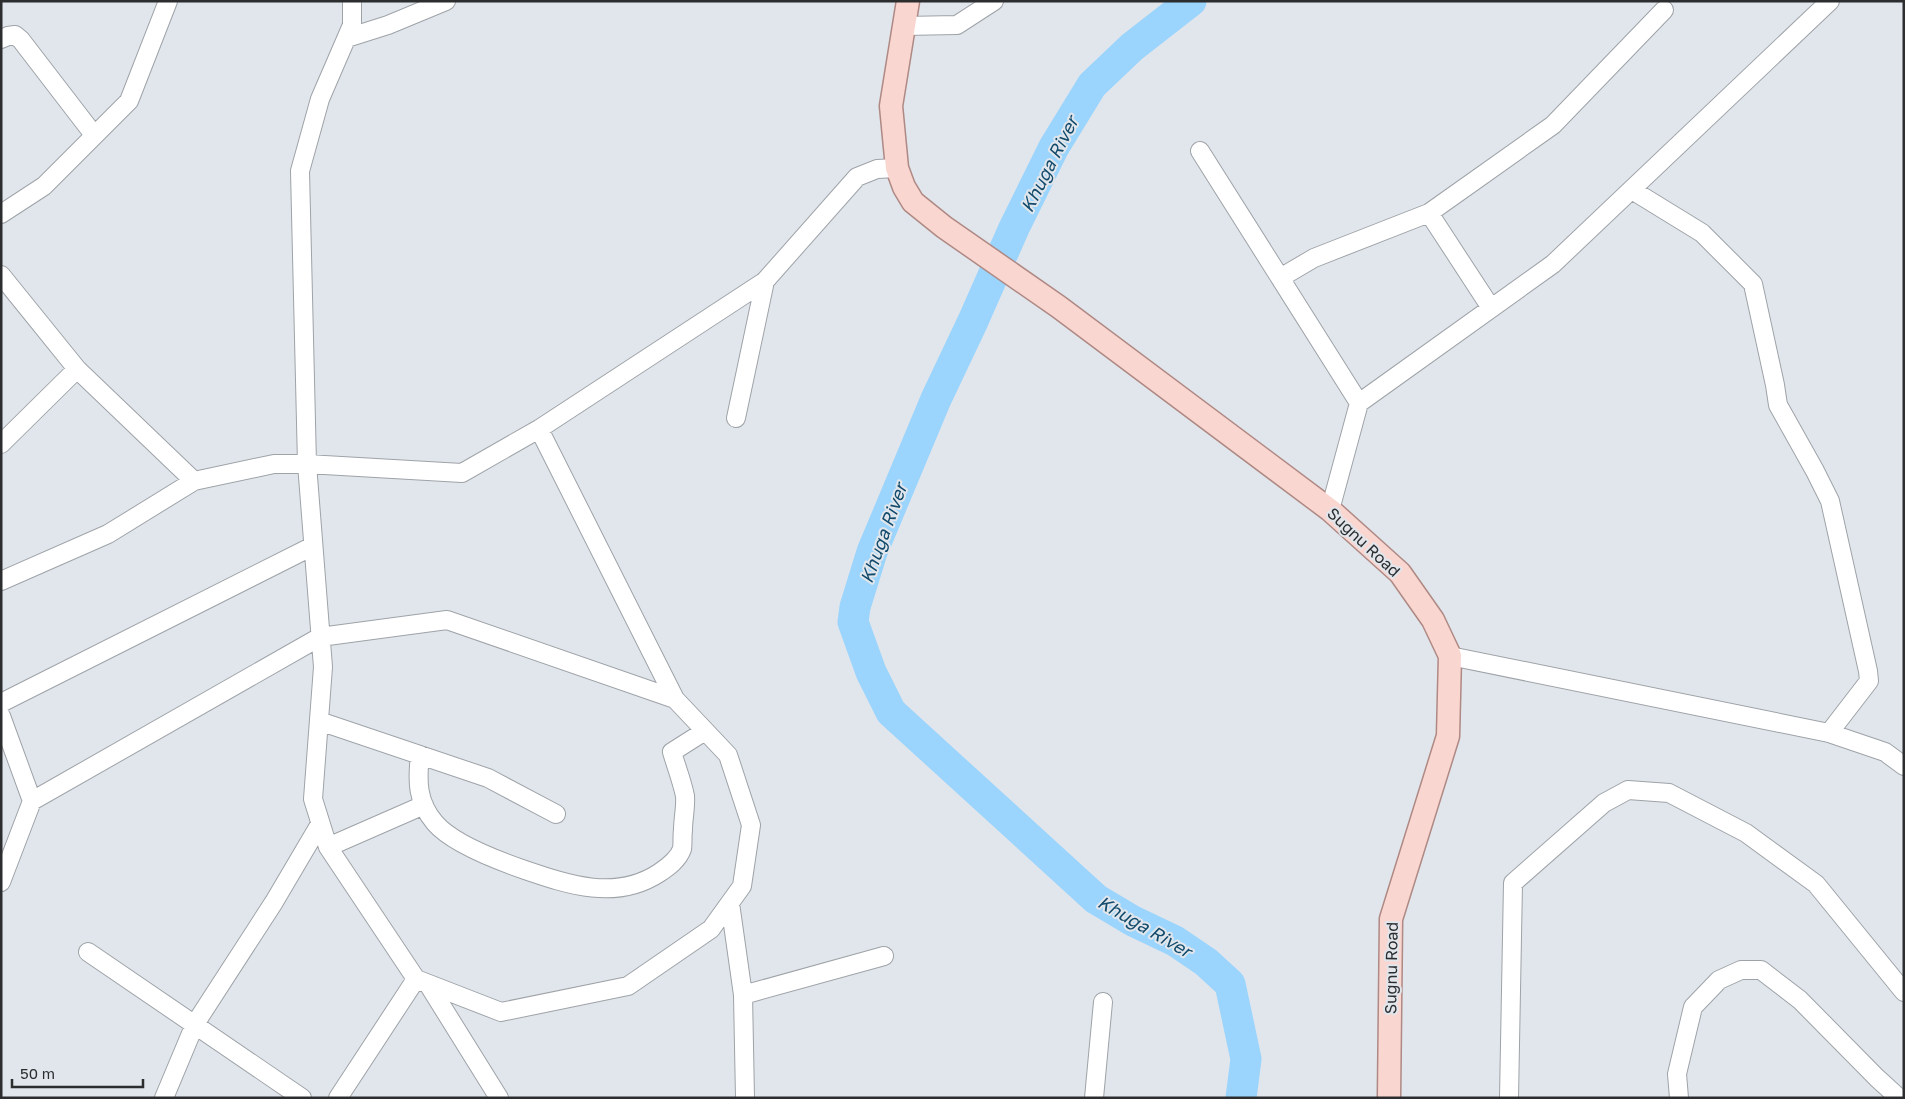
<svg xmlns="http://www.w3.org/2000/svg" width="1905" height="1099" font-family="'Golos Text',sans-serif">
<style>
.lines{fill:none;stroke-linecap:round;stroke-linejoin:round}
.river{stroke:#9bd4fc;stroke-width:31}
.minor-casing{stroke:#9ea3a8;stroke-width:20}
.major-casing{stroke:#af8984;stroke-width:25}
.minor{stroke:#fff;stroke-width:18}
.major{stroke:#fad6d1;stroke-width:22}
.labels{text-anchor:middle;dominant-baseline:central;stroke-width:4;stroke-linejoin:round;paint-order:stroke}
.street-label{font-size:16px;fill:#2b2d2f;stroke:#e1e6ec}
.water-label{font-size:18px;font-style:italic;fill:#124b6c;stroke:#e1e6ec}
</style>
<rect width="100%" height="100%" fill="#e1e6ec"/>
<g class="lines">
<!-- river -->
<path class="river" d="M1191,1L1132,47L1092,85L1054,147L1014,228L973,321L936,399L872,552L855,607L853,622L871,672L891,712L1096,899L1133,921L1175,941L1206,962L1230,984L1246,1059L1241,1098"/>
<!-- minor casing -->
<g class="minor-casing">
<path id="minor" d="M352,1V25L320,99L300,171L307,464L323,667L313,799L328,847L416,979L501,1012L628,986L711,929L742,886L751,825L728,755L675,699L539,429
M904,26L957,25L994,1
M347,38L388,25L446,1
M1,39L8,36L15,35L21,40L94,135
M1200,151L1359,403
M1632,190L1702,233L1753,284L1775,385L1778,405L1815,471L1830,501L1868,671L1869,681L1829,733
M1429,213L1491,308
M1,214L44,186L129,101L168,1
M1,275L77,369L194,481L274,464H307L462,473L539,429L765,281L857,177L877,169L897,168
M1280,278L1314,258L1429,213L1553,125L1664,10
M736,418L765,281
M1,444L77,369
M1330,510L1359,403L1553,264L1830,1
M1,581L108,534L194,481
M1450,656L1829,733L1885,752L1904,766
M1,703L313,546
M1,716L32,801
M319,721L488,778L556,814
M420,755C417,781 417,802 435,823C452,843 499,861 525,870C569,885 616,901 659,873C668,867 678,860 682,849C683,843 682,836 683,830C683,819 686,806 685,796C682,781 676,766 672,752L705,731
M328,847L424,805
M1,882L32,801L320,637L447,620L675,699
M730,903L743,995L745,1098
M88,952L302,1098
M428,984L499,1098
M743,995L884,956
M164,1098L195,1024L274,902L320,824
M338,1098L416,979
M1094,1098L1103,1002
M1509,1098L1513,883L1604,803L1628,790L1669,793L1746,833L1816,884L1904,992
M1679,1098L1677,1074L1693,1007L1719,980L1741,970H1761L1800,1000L1877,1078L1899,1098"/>
</g>
<!-- major casing -->
<g class="major-casing">
<path id="major" d="M908,1L891,106L897,168L904,187L913,202L944,227L1059,307L1330,510L1400,573L1433,620L1450,656L1448,736L1391,919L1389,1098"/>
</g>
<!-- minor -->
<use href="#minor" class="minor"/>
<!-- major -->
<use href="#major" class="major"/>
</g>
<g class="labels">
<!-- street labels -->
<g class="street-label">
<text transform="translate(1364 542) rotate(43)">Sugnu Road</text>
<text transform="translate(1391 968) rotate(-89)">Sugnu Road</text>
</g>
<!-- water labels -->
<g class="water-label">
<text transform="translate(1049 164) rotate(-63)">Khuga River</text>
<text transform="translate(883 533) rotate(-70)">Khuga River</text>
<text transform="translate(1145 926) rotate(30)">Khuga River</text>
</g>
</g>
<!-- border -->
<rect width="1905" height="1099" fill="none" stroke="#2b2d2f" stroke-width="5"/>
<!-- scale -->
<path d="M12 1079v8h131v-8" fill="none" stroke="#2b2d2f" stroke-width="2.5"/>
<text x="20" y="1079" font-size="15" fill="#2b2d2f" stroke="#e1e6ec" stroke-width="4" paint-order="stroke">50 m</text>
</svg>
